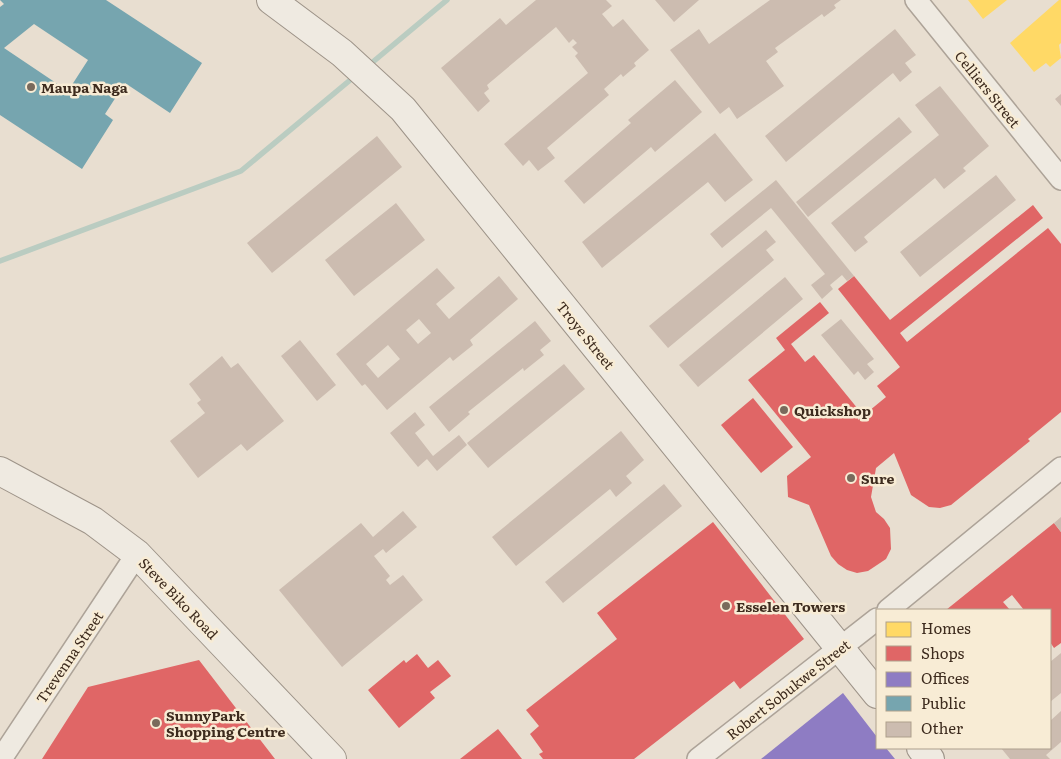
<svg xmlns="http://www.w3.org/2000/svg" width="1061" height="759" font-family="Literata,serif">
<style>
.homes{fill:#ffd966}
.shops{fill:#e06666}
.offices{fill:#8e7cc3}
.public{fill:#76a5af;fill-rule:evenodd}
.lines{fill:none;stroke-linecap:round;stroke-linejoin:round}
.stream{stroke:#baccc1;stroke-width:5.5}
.building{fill:#ccbcb0;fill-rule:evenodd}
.minor-casing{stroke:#ada398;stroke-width:24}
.secondary-casing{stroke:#9d9388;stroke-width:30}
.minor{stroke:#efeae1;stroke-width:21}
.secondary{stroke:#efeae1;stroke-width:28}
.poi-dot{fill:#796a5c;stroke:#f8ecd5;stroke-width:2}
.labels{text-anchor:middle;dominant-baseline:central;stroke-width:5;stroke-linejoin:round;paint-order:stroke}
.poi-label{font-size:14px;font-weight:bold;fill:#3d2b1e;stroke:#f8ecd5;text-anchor:start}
.street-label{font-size:14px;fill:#3d2b1e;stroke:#f8ecd5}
</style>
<rect width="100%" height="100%" fill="#e8ded0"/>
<!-- homes -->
<path class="homes" d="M968,0H1007L983,19Z
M1059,0H1061V43L1059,45L1061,58L1050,67L1046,63L1034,72L1010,43Z"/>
<!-- shops -->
<path class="shops" d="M1033,205L1043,218L900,333L907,342L1048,228L1061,244V412L1028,439L1030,441L951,505L940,508L929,507L911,495L894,453L876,468L871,497L876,512L884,519L890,528L891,549L886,559L868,571L857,573L847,570L838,564L831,556L809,505L788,497L787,476L811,457L748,380L785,350L776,338L820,302L829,313L791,344L805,362L814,355L858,409V420L886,397L877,386L900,367L838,289L854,276L890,320Z
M753,398L793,447L761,473L721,425Z
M713,522L804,639L740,689L734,681L634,759H543L539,754L543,752L530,734L539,726L526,710L617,639L597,613Z
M1054,523L1061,532V643L1054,648L1050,642V610H1024L1012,595L1003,602L1010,610H946Z
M417,654L428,668L438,660L451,676L430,692L435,698L399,728L368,690L404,660L406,663Z
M199,660L275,759H42L88,687Z
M498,729L522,759H460Z"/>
<!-- offices -->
<path class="offices" d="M843,693L877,737V748H886L895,759H761Z"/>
<!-- public -->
<path class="public" d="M0,0H106L202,63L170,113L125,83L105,114L113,120L82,169L0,115V7L4,4ZM34,24L88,60L68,91L4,48Z"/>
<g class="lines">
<!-- stream -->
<path class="stream" d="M368,66L447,0
M0,261L241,171L355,76"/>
</g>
<!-- building -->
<path class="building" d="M536,0H606L612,6L602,14L613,27L623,19L649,50L634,63L636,66L623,77L621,74L604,89L609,95L547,148L555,158L538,171L529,160L523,166L504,144L588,73L575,56L578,53L572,47L577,43L573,39L569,43L556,27L487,85L489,89L484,93L490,101L478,112L441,68L500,18L506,25Z
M655,0H699L674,22Z
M770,0H841L834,5L836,8L824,17L822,14L775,48L778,52L766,61L784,86L737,119L729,107L720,114L670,50L699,29L709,44Z
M895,29L916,55L905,63L912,72L900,82L893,73L786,162L765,136Z
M675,80L702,112L655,152L651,147L584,204L564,181L631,123L628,120Z
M940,86L989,146L963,168L966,171L944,189L935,178L864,237L868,242L855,252L831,223L939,135L915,105Z
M1061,94V106L1055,99Z
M899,117L912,132L808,217L796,202Z
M715,133L753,180L725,202L708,182L602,268L582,242Z
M377,136L402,167L272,273L247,243Z
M996,175L1016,200L920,277L900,252Z
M776,180L854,276L847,281L842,275L830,285L833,289L822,299L811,285L825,274L771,208L722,248L710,234Z
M396,203L425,240L354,296L325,260Z
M766,230L776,242L766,250L774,260L668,348L649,326Z
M437,268L455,288L436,304L449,319L499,276L518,299L470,340L473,345L453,361L450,357L387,410L365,384L362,386L336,354ZM419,319L431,333L418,344L406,330ZM388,345L400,359L378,378L366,364Z
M785,277L803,299L698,387L679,365Z
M841,319L874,359L867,364L874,372L865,380L858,371L854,375L821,335Z
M535,321L551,341L540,350L544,355L524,371L523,368L468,412L470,414L449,432L429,407Z
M300,340L336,385L317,401L281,356Z
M222,356L231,368L238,363L284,421L247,451L241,444L198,478L170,441L205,413L197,403L201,400L189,384Z
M564,364L585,389L488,468L467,443Z
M415,412L425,425L415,433L433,456L459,435L467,445L437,471L427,459L418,467L390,433Z
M621,431L644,460L626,476L632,483L616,497L610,489L516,566L492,537Z
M664,484L682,506L563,603L545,582Z
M403,511L417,527L386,553L383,549L374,556L390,576L386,580L390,585L403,575L423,600L342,667L279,590L361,523L373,537Z
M1061,517V532L1054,523Z
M1061,653V693L1050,702V662Z
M1061,711V742L1046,755L1050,759H1010L1001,748H1050V721Z"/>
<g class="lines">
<!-- minor casing -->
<g class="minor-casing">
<path id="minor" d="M916,0L1061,179
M888,610L1061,468
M1,759L137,554
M698,759L877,619"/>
</g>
<!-- secondary casing -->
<g class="secondary-casing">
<path id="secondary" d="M271,0L342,53L403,109L877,694
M0,471L93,521L137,554L332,759
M921,748L930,759"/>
</g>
<!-- minor -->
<use href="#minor" class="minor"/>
<!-- secondary -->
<use href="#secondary" class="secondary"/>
</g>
<!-- markers -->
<g class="poi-dot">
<circle cx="31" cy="87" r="5"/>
<circle cx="784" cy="410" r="5"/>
<circle cx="851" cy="478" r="5"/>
<circle cx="726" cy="606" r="5"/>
<circle cx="156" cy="723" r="5"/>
</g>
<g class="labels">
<!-- poi labels -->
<g class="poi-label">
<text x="41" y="87">Maupa Naga</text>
<text x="794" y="410">Quickshop</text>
<text x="861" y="478">Sure</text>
<text x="736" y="606">Esselen Towers</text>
<text x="166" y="715">SunnyPark<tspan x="166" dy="16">Shopping Centre</tspan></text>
</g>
<!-- street labels -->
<g class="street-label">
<text transform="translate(988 89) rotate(51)">Celliers Street</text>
<text transform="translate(586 335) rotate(51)">Troye Street</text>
<text transform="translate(179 598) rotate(46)">Steve Biko Road</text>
<text transform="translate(69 657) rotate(-56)">Trevenna Street</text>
<text transform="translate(788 689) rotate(-38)">Robert Sobukwe Street</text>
</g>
</g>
<!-- legend -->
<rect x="876" y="609" width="175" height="140" fill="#f8ecd5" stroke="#ad9f8c"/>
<rect x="886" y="622" width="25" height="15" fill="#ffd966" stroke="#ad9f8c"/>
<text x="921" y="634" font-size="15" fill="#3d2b1e">Homes</text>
<rect x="886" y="646" width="25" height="15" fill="#e06666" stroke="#ad9f8c"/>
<text x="921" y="659" font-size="15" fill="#3d2b1e">Shops</text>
<rect x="886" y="672" width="25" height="15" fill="#8e7cc3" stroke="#ad9f8c"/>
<text x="921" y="684" font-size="15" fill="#3d2b1e">Offices</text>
<rect x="886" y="696" width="25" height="15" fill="#76a5af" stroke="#ad9f8c"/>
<text x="921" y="709" font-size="15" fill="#3d2b1e">Public</text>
<rect x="886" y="722" width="25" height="15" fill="#ccbcb0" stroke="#ad9f8c"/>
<text x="921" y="734" font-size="15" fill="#3d2b1e">Other</text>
</svg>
